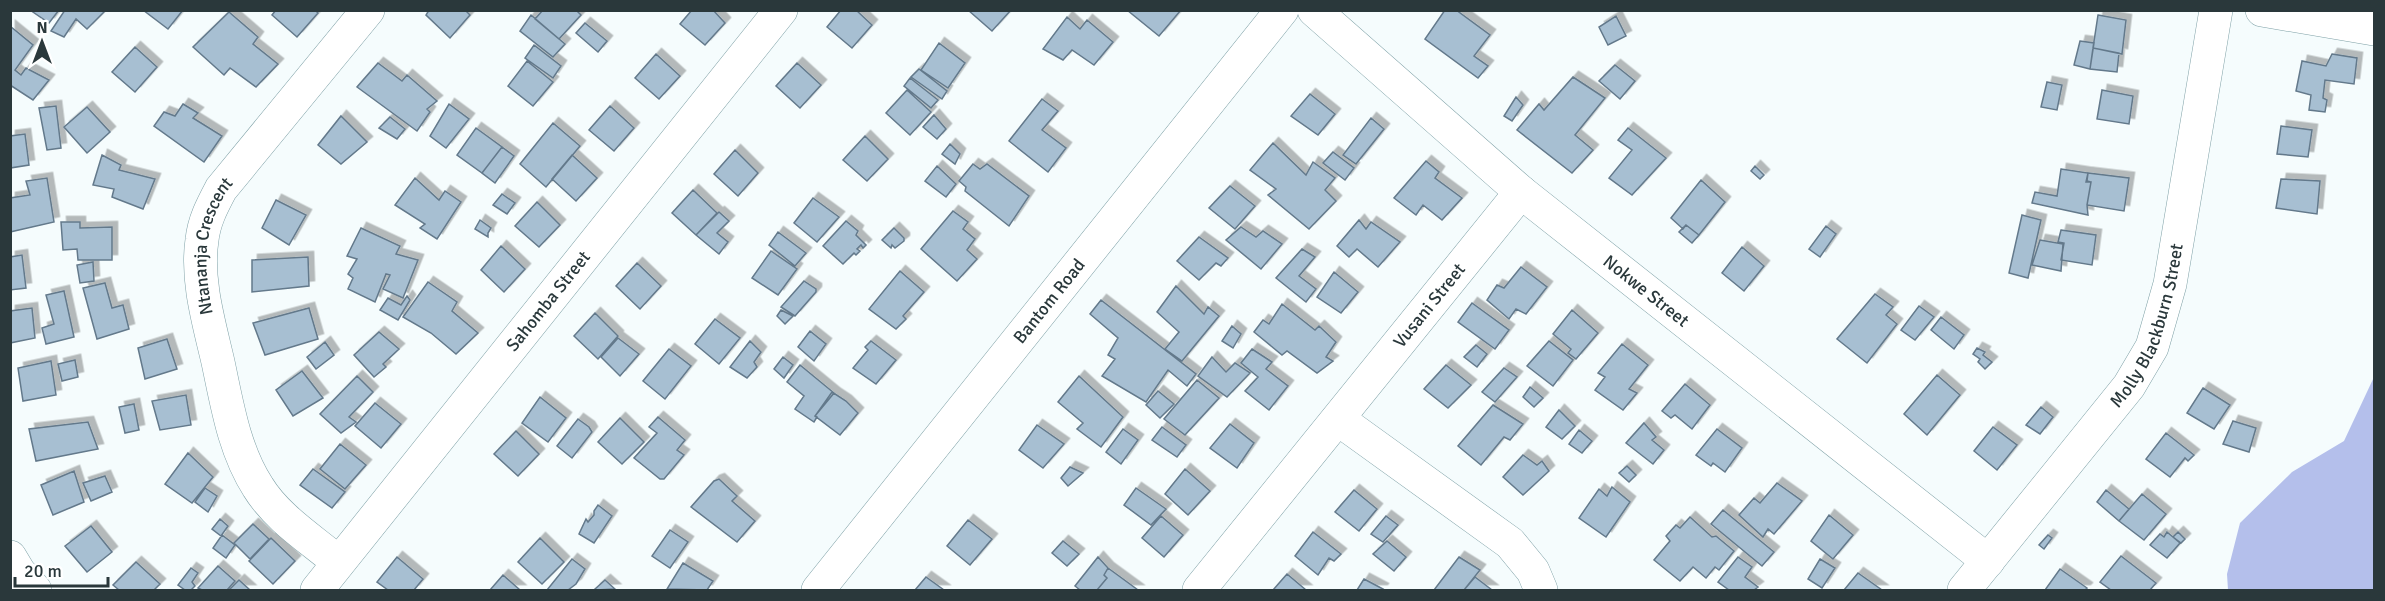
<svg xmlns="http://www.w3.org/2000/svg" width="2385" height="601" font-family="Signika,sans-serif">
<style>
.water{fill:#b4bfeb}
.building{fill:#a7bfd2;stroke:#63798b;stroke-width:1.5;filter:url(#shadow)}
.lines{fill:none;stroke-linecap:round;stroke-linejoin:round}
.minor-casing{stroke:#7ea0a6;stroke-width:34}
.minor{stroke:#fff;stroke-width:33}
.labels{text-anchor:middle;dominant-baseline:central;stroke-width:4.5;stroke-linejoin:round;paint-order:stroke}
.street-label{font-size:18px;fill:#2a383b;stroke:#fff}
</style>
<defs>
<filter id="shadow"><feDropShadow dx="5.5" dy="-5.5" stdDeviation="0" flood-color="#0004"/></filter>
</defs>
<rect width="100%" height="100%" fill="#f5fcfd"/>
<!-- water -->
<path class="water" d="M2374,377V590H2228L2227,574L2240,523L2292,472L2344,441Z"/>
<!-- building -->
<path class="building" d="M30,10H59L49,23Z
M65,10H105V11L87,29L76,19L64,37L51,31Z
M143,10H183L168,29Z
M276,10H315L318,13L297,37L272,15Z
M429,10H465L470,15L450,38L426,15Z
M543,10H576L581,15L559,39L535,19Z
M692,10H713L725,23L705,45L680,24Z
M841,10H856L872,25L852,48L827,27Z
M968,10H1011L992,31Z
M1127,10H1181L1159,36Z
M1445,10H1456L1490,35L1474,56L1488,66L1478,78L1425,39Z
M229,12L258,37L253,44L278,64L256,87L230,68L224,75L193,47Z
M531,15L565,44L553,57L520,31Z
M2098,15L2126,20L2122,54L2093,48Z
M1616,16L1626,36L1608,45L1599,27Z
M1067,17L1080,29L1087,20L1113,42L1094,65L1072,50L1063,60L1043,49Z
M585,23L607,41L598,52L576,33Z
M10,26L33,45L15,70L21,75L26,68L49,80L33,100L10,85Z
M2080,41L2094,43L2090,69L2074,65Z
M939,43L965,63L948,88L921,70Z
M534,45L561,66L553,78L525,58Z
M135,47L157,67L135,92L112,72Z
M2093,48L2119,53L2117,72L2090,69Z
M656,54L680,76L659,99L635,78Z
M2332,54L2357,58L2354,84L2325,80L2323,98L2327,100L2325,112L2309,110L2311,95L2296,91L2302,61L2326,66Z
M527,61L553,82L533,106L508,86Z
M378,63L402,81L407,75L437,101L427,109L430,112L417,131L357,87Z
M797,63L821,85L800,108L776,86Z
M1615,65L1635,81L1620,99L1599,81Z
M919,69L947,91L942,99L911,77Z
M1573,77L1605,98L1575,135L1593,150L1572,173L1517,130L1539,104L1544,110Z
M910,78L938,100L931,108L904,86Z
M2047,82L2062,85L2057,110L2041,107Z
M907,90L931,112L910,135L886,113Z
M2102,90L2133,96L2129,124L2097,119Z
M1310,94L1335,114L1318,135L1291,116Z
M1516,97L1523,105L1512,121L1504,116Z
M1042,99L1058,111L1042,130L1066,148L1048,172L1009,141Z
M183,104L198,113L193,118L222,136L204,162L154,126L164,112L175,116Z
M449,104L469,119L446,148L430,136Z
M56,106L61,148L47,150L39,108Z
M610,106L634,128L614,151L589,130Z
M87,107L110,132L87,153L64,127Z
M934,115L946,129L937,139L923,127Z
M341,116L367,142L341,164L318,145Z
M390,117L405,129L397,139L379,128Z
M1371,118L1384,129L1356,164L1343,155Z
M553,123L580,146L546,187L520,164Z
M2281,126L2312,130L2308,157L2277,154Z
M476,128L502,147L482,173L457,155Z
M1628,128L1666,158L1632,195L1609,178L1632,150L1618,140Z
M25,134L29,165L10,168V136Z
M865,136L888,159L867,181L843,160Z
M1273,143L1306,175L1313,162L1335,178L1325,190L1336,201L1309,229L1268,195L1276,189L1250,170Z
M950,144L960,154L955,164L942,154Z
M502,147L514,156L495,183L482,173Z
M735,150L758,173L738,196L714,174Z
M1333,152L1354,168L1345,180L1323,163Z
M102,155L121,165L119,170L155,179L143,209L112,197L114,189L93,185Z
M572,155L597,178L576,201L552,179Z
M1426,161L1439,172L1435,178L1462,198L1442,220L1423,205L1416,215L1394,198Z
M973,164L980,169L987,164L1029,196L1009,226L965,191L966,187L959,181Z
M937,166L956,184L946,197L925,181Z
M1755,166L1764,175L1760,179L1751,171Z
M2061,169L2088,173L2086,182H2091L2087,205L2088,215L2032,203L2035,192L2057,196Z
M2088,173L2129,178L2124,211L2087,205L2091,182L2087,181Z
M47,178L54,222L10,232V198L30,195L26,181Z
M415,178L439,200L445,191L461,202L437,239L420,228L425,224L395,205Z
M2281,179L2320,181L2317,214L2276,208Z
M1701,180L1725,202L1699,235L1686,225L1683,229L1671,218Z
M1230,186L1255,206L1235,229L1209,208Z
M693,190L717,213L696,235L672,213Z
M502,194L515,203L507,214L493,205Z
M813,198L839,217L817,242L794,223Z
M276,200L306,215L289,245L262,228Z
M537,202L560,225L539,247L515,226Z
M953,211L968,222L963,229L975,239L967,250L977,259L957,281L921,249Z
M719,212L729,221L717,233L728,242L719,254L696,235Z
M2022,215L2041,220L2028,278L2009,273Z
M480,220L491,228L488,233V237L475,229Z
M1359,220L1366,229L1371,222L1400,242L1378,267L1357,249L1349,257L1337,246Z
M846,221L858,231L856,235L866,245L863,248L861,245L857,249L860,251L856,255L854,253L843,264L823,246Z
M61,222H80V228L112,227V260H78L77,249L63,250Z
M1686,225L1699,235L1692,243L1679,232Z
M1826,226L1836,234L1820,257L1809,249Z
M1241,227L1256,237L1263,231L1282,244L1261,269L1226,240Z
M361,228L400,246L396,254L418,260L403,298L383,289L390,275L386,274L375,302L348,289L353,278L348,274L357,259L347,256Z
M894,228L904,238V241L895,248L892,245L891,248L882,240Z
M2061,230L2096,235L2092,265L2061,260L2064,243L2058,242Z
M778,232L806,253L795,266L769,245Z
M1199,237L1228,258L1221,266L1216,263L1199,280L1177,261Z
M2040,240L2063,244L2061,271L2032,265Z
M501,246L525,269L504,292L481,270Z
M1742,247L1764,266L1744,291L1722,273Z
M1302,249L1315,257L1299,276L1316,289L1306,302L1276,278Z
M771,251L797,269L778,295L752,278Z
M22,255L26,288L10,290V257Z
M308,257L309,286L252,292V260Z
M93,262L94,281L80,283L77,265Z
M637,263L661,286L640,309L616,286Z
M1521,267L1547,287L1526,314L1516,309L1509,319L1487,300L1497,285L1504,288Z
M900,271L924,292L903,316L906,319L896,329L869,309Z
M1334,272L1358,292L1341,313L1317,297Z
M804,281L816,289V292L795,316L781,307Z
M428,282L457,302L452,311L478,333L456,354L431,333L403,317Z
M105,283L112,308L123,305L129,329L97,339L83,288Z
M1176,286L1204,314L1208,307L1219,316L1182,361L1165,349L1179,332L1157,312Z
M64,291L74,337L46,344L42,328L54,324L46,295Z
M1875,294L1893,307L1886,315L1897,324L1867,363L1837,339Z
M407,296L410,300L398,320L380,310L388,298L401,305Z
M1101,300L1196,374L1187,386L1168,370L1146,402L1102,376L1115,359L1108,355L1118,338L1090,314Z
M1472,303L1509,330L1495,349L1458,322Z
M1282,304L1315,330L1319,326L1336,342L1326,357L1333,361L1317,373L1287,351L1282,355L1254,332L1263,320L1269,324Z
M1919,306L1934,317L1915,340L1901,330Z
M32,308L35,338L10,343V311Z
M309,308L318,339L265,355L253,323Z
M781,310L793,316L785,324L777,316Z
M1572,310L1598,333L1576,359L1568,353L1571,349L1553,334Z
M595,313L618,336L598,359L574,336Z
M1941,317L1964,335L1954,349L1931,330Z
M715,319L740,338L719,364L695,344Z
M1232,326L1241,334L1233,348L1222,341Z
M810,331L826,344L814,361L798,347Z
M379,332L399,349L383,364L386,367L374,377L354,355Z
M618,338L639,354L620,376L601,357Z
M167,339L177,369L145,379L138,348Z
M750,341L761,352L754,362L757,367L747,378L730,367Z
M871,341L896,360L876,384L853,368L868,350L865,347Z
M1549,341L1573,360L1553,386L1527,366Z
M325,342L334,355L316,369L307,357Z
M1622,344L1648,365L1629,389L1637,393L1623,410L1595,390L1605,377L1598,373Z
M1476,345L1487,354L1477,367L1464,357Z
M1977,348L1985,352L1983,355L1992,362L1985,369L1978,362L1980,359L1973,354Z
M669,349L691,366L665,399L643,381Z
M1252,349L1272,362L1266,369L1288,386L1269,410L1245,391L1258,377L1241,363Z
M783,357L793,365L784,378L774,369Z
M1212,357L1226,372L1235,363L1250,373L1227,397L1198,376Z
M75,360L78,377L62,381L58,364Z
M51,361L56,395L23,401L18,368Z
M800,365L834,393L815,416L817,417L814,422L795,409L804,396L787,382Z
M1446,365L1471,385L1448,408L1424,389Z
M1504,368L1517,377L1495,402L1482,392Z
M302,371L323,398L293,416L276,390Z
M1937,375L1960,395L1927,435L1904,414Z
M357,376L373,392L349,417L356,422L341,433L320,414Z
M1079,376L1123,417L1101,447L1077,429L1083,423L1058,402Z
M1197,380L1219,398L1185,435L1164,419Z
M1685,384L1710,405L1692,429L1675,415L1671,418L1662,411Z
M1530,387L1543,398L1534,407L1523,397Z
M2203,388L2230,405L2214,429L2187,413Z
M1158,391L1174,404L1160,418L1146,405Z
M832,392L846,401L858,413L840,435L815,416Z
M186,395L191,425L160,430L152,401Z
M540,397L566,418L548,442L522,423Z
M375,403L401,424L381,448L355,426Z
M134,404L139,430L125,433L119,407Z
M1493,405L1523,424L1510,440L1504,437L1481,465L1458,446Z
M2041,407L2053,417L2040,434L2026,425Z
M1559,410L1575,426L1562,439L1546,427Z
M658,417L685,440L677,450L684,455L664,479H660L634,458L657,433L649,427Z
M620,418L644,442L622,464L598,442Z
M578,419L589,427L592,432L572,458L557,446Z
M2233,421L2256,428L2249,452L2223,444Z
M88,422L98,449L36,461L29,429Z
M1644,423L1656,437L1652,440L1664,450L1653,464L1626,443Z
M1230,424L1254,443L1237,468L1210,448Z
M1037,425L1064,444L1043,468L1019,450Z
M1162,427L1186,445L1177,457L1152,440Z
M1993,427L2017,445L1997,470L1974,451Z
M1123,429L1138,440L1121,464L1106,452Z
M1717,429L1742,448L1725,472L1713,463L1711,466L1696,455Z
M1579,430L1592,441L1582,453L1569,444Z
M516,431L539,454L518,476L494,454Z
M2166,433L2194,455L2188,461L2185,458L2170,477L2146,459Z
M340,444L366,465L345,489L320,469Z
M188,453L213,477L192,503L165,484Z
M1523,455L1537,465L1542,461L1549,471L1523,495L1503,477Z
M1627,466L1636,475L1629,482L1619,473Z
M1070,467L1083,473L1068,486L1061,478Z
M313,469L345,492L332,508L300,485Z
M1185,469L1210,491L1188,515L1165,494Z
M74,471L84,502L53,515L41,485Z
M105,476L112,492L91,501L83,483Z
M719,479L737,496L732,501L755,521L737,542L691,507L714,481Z
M1777,483L1802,501L1774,534L1768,529L1763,537L1739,515L1754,498L1760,503Z
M1612,487L1630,502L1606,537L1579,518L1599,489L1607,496Z
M205,488L217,496L208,512L195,502Z
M1136,488L1166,509L1151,525L1124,505Z
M1354,490L1377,509L1359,531L1335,512Z
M2106,490L2129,509L2119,521L2097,502Z
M2142,494L2166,514L2144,540L2119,521Z
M598,505L612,516L594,543L579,534L586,519L588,522L594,515V511Z
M1723,510L1774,552L1762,566L1711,524Z
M1829,515L1853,535L1833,559L1811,541Z
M1161,516L1183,535L1164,557L1142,538Z
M1386,516L1398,525L1383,542L1371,534Z
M1690,517L1712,537L1716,536L1734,551L1719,570L1715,567L1706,578L1693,567L1680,581L1654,560L1670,541L1666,536L1676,525L1680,528Z
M220,519L228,526L221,536L212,529Z
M968,520L992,539L970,565L947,546Z
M253,524L269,539L250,559L234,543Z
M91,526L112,552L87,572L65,546Z
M670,530L688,542L670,568L652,556Z
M1313,532L1341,554L1334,561L1329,558L1318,575L1295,556Z
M2167,532L2180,543L2167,558L2150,545L2160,534L2164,537Z
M2178,532L2185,539L2181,543L2173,537Z
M222,535L235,545L226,558L213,548Z
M2048,535L2052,538L2044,549L2039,545Z
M271,538L295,561L273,584L249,561Z
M540,538L564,562L542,584L518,562Z
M1063,541L1079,554L1067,566L1052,553Z
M1387,541L1406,557L1394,571L1373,554Z
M2121,556L2156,583L2150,590H2111L2100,582Z
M397,557L423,579L414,590H388L377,582Z
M1098,557L1108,568L1104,575L1107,578L1097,590H1080L1075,586Z
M1459,557L1480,570L1464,590H1434Z
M1738,557L1752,567L1745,577L1758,587L1754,590H1729L1718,582Z
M572,559L585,569L576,584L568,590H547Z
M1820,559L1835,568L1822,588L1808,579Z
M136,562L160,584L154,590H119L113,585Z
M683,563L713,581L707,590L667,589Z
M218,566L235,581L227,590H202L198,588Z
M191,568L198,573L192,582L195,586L191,590H185L178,585Z
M1108,568L1138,590H1097L1107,578L1104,575Z
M2060,569L2087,588L2085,590H2045Z
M1858,573L1882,590H1844Z
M1287,574L1306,590H1273Z
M503,575L520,590H490Z
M926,577L944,590H915Z
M1475,577L1492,590H1464Z
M1364,579L1383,589L1382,590H1357Z
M239,580L250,590H229Z
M605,580L615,589L596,590L595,589Z"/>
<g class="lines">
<!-- minor casing -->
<g class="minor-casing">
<g id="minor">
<path id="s1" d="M1314,10L1521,192L1988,561"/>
<path d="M2262,10L2374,29"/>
<path d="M1338,419L1510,543L1533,571L1541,590"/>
<path d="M10,557L19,572L35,590"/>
<path id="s2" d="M338,562C311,539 277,518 258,487C234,450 227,404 218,362C209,323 196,280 202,240C204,221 212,206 221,189L368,10"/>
<path id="s3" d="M317,590L781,10"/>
<path id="s4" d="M818,590L1282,10"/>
<path id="s5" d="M1199,590L1521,192"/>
<path id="s6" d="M1964,590L2129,386L2152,347L2170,284L2216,10"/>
</g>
</g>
<!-- minor -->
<use href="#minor" class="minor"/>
</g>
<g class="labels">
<!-- street labels -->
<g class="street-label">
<text stroke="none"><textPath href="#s2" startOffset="362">Ntananja Crescent</textPath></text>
<text stroke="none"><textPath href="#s1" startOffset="435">Nokwe Street</textPath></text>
<text stroke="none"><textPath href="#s3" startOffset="370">Sahomba Street</textPath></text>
<text stroke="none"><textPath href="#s4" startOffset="370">Bantom Road</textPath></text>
<text stroke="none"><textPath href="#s5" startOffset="366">Vusani Street</textPath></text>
<text stroke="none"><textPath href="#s6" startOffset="326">Molly Blackburn Street</textPath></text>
</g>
</g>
<!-- border -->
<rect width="2385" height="601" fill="none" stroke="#2a383b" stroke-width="24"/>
<!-- north arrow -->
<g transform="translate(42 42)" stroke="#ffffff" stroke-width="4.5" paint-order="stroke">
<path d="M0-4.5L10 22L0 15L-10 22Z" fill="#2a383b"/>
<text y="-9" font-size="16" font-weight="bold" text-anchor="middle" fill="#2a383b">N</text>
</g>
<!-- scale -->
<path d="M15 577v9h93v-9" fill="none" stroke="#2a383b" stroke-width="3"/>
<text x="24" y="577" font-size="18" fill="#2a383b" stroke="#ffffff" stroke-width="4.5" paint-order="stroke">20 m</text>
</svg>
